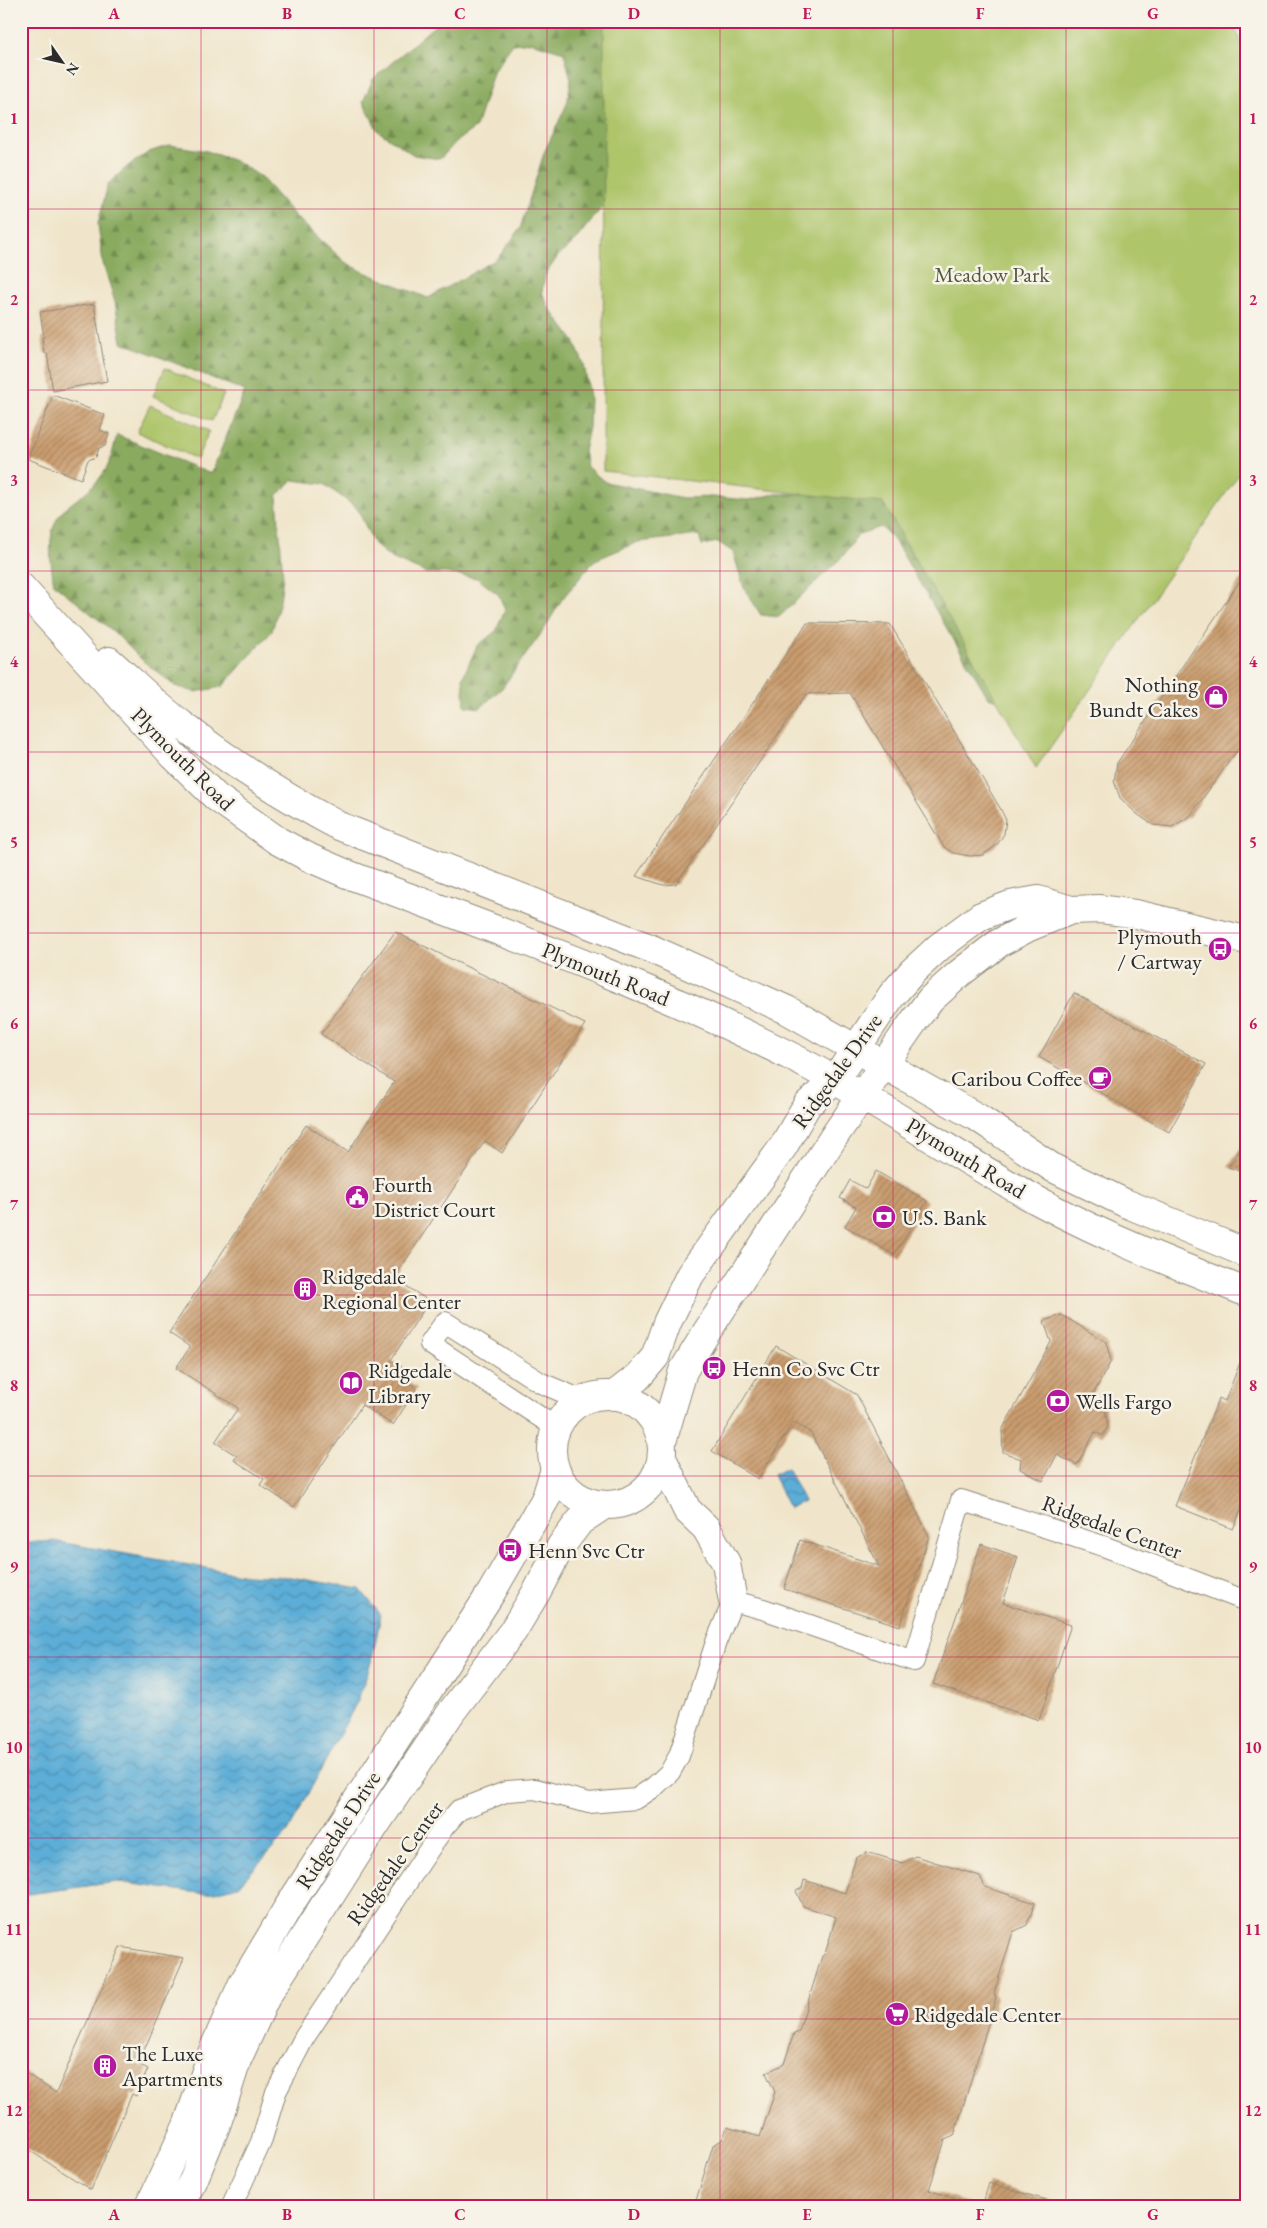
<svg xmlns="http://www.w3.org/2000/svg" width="1267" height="2228" font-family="'EB Garamond',serif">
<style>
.forest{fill:url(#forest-firs);stroke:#5a6a45}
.green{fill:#aec56b;stroke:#6c784b}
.water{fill:url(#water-waves);stroke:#446c81}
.building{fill:url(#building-hatch)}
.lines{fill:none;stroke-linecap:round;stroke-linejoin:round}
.street-casing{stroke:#8e887a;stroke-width:22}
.secondary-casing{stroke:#8e887a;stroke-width:30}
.street{stroke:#fff;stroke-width:20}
.secondary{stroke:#fff;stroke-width:28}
.grid{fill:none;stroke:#c2185b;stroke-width:1;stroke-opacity:0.55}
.labels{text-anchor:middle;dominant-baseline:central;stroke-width:5;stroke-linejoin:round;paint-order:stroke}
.park-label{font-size:22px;fill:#52593e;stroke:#f7f3e8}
.poi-label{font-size:22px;fill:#2b2b2b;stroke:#f7f3e8;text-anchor:start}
.street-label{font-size:22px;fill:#2b2b2b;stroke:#f7f3e8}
.neatline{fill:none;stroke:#c2185b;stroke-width:2}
.grid-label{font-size:16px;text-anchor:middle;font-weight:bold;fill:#c2185b}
</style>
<defs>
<pattern id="forest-firs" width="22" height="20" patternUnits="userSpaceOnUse" patternTransform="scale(1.25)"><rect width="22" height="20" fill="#8aaa5f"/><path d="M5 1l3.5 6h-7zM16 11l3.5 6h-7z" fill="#718b4f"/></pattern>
<pattern id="water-waves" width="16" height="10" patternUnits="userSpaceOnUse" patternTransform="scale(1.25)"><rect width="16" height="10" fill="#5cadd7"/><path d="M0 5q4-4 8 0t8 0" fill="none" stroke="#4c8daf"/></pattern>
<pattern id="building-hatch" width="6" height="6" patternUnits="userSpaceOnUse" patternTransform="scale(1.25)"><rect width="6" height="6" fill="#ca9d6f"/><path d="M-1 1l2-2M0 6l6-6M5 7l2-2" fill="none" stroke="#a4805b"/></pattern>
</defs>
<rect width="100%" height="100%" fill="#f7f3e8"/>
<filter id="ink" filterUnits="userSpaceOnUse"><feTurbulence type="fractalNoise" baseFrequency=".02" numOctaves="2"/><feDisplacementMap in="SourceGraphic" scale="10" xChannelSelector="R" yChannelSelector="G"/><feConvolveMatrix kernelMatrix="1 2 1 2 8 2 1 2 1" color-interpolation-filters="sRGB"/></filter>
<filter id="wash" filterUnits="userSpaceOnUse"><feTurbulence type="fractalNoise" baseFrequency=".0096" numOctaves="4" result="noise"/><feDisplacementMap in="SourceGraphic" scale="20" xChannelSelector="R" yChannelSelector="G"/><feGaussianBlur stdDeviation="1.12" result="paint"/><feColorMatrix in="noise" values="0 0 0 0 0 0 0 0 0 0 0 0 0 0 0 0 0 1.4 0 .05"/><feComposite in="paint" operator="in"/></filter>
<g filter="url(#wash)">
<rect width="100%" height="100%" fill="#f0e5ca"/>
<!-- forest -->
<path class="forest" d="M440,21H642L629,174L573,243L558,256L545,275L542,292L548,306L574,341L584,365L590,396L589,428L584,451L587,467L605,482L683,498L712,497L749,500L775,494H806L860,443L1026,708L988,697L894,540L881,527L859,534L843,556L779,617L761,615L744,588L733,552L718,542L702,545L699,535L638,542L595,560L562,599L545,628L502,688L480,708L465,706L463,677L477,646L496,631L505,610L499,595L477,578L445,573H426L391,558L374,544L357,508L324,484L293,480L277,496L283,577L280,601L272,631L222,687L195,692L175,686L142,660L114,632L54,584C50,559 45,525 67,507C81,496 98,484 106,469C112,459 114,445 117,435L211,474L245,391L122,342L115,302L103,263L98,224L108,184L128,166L149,152L170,145L207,151L238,162L261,177L296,217L345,262L364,272L428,298L497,259L520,229L544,153L567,104L571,80L564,52L531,42L513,44L494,70L476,127L457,141L440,159L414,155L378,131L363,102L373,79Z"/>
<!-- green -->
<path class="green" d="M604,21H1233L1246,59V464L1036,768L883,503L603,471Z
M165,368L224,394L212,421L153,396Z
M150,405L209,431L197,459L137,432Z"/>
<!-- water -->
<path class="water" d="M787,1468L804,1501L789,1508L773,1475Z
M53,1541L246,1575L291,1577L360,1589L381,1615L372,1659L358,1700L288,1832L238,1886L207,1894L117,1882L21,1895V1543Z"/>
<g id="blocks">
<!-- building -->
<path class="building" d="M94,304L107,381L53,391L47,353H44L42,337H44L40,312Z
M53,395L105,415L100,430L109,434L105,446L99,448L96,457L88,460L81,479L28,459Z
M1246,572V738L1190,816L1172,827L1153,825L1137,814L1120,798L1114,781L1117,763Z
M807,623L890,624L1000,808L1006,820L1004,834L997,845L983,855L970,856L953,853L944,847L850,693L806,694L676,884L663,885L636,876Z
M395,932L585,1024L502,1153L485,1141L394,1278L429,1301L391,1360L411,1373L406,1381L417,1388L393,1425L362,1405L294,1507L260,1485L264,1479L234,1460L237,1456L215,1442L238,1408L176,1368L190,1347L169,1333L306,1125L348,1152L394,1082L321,1034Z
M1074,993L1206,1064L1169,1132L1039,1057Z
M1246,1141V1173L1228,1167Z
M876,1171L927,1201L894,1255L845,1226L856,1207L840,1198L850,1180L866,1189Z
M1062,1315L1106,1342L1111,1361L1091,1398L1104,1405L1108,1426L1103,1436L1095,1432L1077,1465L1057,1455L1043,1481L1020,1469L1021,1459L1003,1452L1002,1430L1051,1342L1044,1321Z
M776,1346L857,1395L929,1536L900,1626L784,1589L800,1540L879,1566L811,1433L793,1422L758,1479L712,1451Z
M1245,1350L1246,1498L1233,1529L1175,1506L1219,1398L1225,1401Z
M981,1544L1018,1557L1003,1603L1071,1625L1039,1720L933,1684Z
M867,1852L903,1863L915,1856L980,1876L985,1887L1035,1903L1027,1925L1013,1932L994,1993L996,1998L954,2136L945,2140L929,2190L970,2204V2207H694L713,2145L722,2140L727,2127L760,2137L775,2092L766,2073L784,2064L794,2033L799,2031L822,1956L825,1954L836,1917L803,1906L796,1891L802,1888L804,1880L845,1893L856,1858Z
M120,1947L184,1958L138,2064L148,2069L136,2096L132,2094L91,2190L21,2145V2070L56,2093Z
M989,2183L1056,2203L1055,2207H982Z"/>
</g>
</g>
<g filter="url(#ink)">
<use href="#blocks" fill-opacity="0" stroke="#8e887a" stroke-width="1"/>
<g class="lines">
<!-- street casing -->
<g class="street-casing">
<path id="street" d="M555,1433L552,1425L430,1344L445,1322L541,1383L584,1401
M231,2207L261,2142L276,2092L304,2038L444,1827L459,1810L508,1791L535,1789L589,1803L636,1799L654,1787L670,1772L679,1756L716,1642L733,1601L763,1609L914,1661L961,1500L1106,1547L1246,1601"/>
</g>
<!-- secondary casing -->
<g class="secondary-casing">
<path id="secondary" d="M21,587L173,755L216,797L278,841L310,858L347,874C498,931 650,984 794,1058C880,1102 959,1159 1044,1204C1109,1239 1177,1265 1246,1292
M109,661C133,682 156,705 181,724C230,762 284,797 339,826L647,947L787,1010L980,1119L1053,1168L1125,1203L1246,1253
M552 1450a55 55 0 1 1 110 0a55 55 0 1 1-110 0Z
M613,1396L638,1377L655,1357L667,1323L690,1275L783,1147L807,1105L835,1080L892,995L913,971L939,947L981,916L1010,905L1038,900L1071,910
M662,1442L683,1371L706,1333L837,1132L914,1021L931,999L960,973L999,943L1029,927L1071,910L1100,909L1136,914L1246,940
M662,1458L687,1510L706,1528L726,1563L733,1601
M149,2207L187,2126L214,2048L242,1985L287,1909L491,1593L546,1498L555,1469
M178,2207L193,2181L217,2123L237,2060L266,1997L374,1827L452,1711L513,1631L537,1591L561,1546L580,1521L604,1505"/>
</g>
<!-- street -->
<use href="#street" class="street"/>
<!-- secondary -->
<use href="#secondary" class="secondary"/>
</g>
</g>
<!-- grid -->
<path class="grid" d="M201,21V2207M374,21V2207M547,21V2207M720,21V2207M893,21V2207M1066,21V2207M21,209H1246M21,390H1246M21,571H1246M21,752H1246M21,933H1246M21,1114H1246M21,1295H1246M21,1476H1246M21,1657H1246M21,1838H1246M21,2019H1246"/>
<!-- icons -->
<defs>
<g id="shop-disc" transform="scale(1.25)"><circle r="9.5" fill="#b5179e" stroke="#f7f3e8"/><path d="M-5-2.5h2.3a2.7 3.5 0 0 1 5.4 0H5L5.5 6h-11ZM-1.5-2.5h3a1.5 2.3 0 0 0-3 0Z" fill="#fff"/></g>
<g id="bus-disc" transform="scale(1.25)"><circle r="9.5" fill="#b5179e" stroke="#f7f3e8"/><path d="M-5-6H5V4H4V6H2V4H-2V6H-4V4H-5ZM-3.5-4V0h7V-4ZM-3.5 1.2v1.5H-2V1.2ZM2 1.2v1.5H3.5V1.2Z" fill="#fff"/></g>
<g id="cafe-disc" transform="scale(1.25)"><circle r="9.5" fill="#b5179e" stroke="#f7f3e8"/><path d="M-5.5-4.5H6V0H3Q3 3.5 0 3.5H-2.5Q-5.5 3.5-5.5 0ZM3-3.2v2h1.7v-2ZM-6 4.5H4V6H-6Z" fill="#fff"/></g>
<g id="civic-disc" transform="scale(1.25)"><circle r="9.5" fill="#b5179e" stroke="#f7f3e8"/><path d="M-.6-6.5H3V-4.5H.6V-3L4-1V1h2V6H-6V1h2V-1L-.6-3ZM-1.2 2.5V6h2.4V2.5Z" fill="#fff"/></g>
<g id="bank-disc" transform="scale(1.25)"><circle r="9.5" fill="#b5179e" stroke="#f7f3e8"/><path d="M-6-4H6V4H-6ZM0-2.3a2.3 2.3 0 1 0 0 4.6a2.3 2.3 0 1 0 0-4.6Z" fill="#fff"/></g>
<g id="building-disc" transform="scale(1.25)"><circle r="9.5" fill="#b5179e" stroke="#f7f3e8"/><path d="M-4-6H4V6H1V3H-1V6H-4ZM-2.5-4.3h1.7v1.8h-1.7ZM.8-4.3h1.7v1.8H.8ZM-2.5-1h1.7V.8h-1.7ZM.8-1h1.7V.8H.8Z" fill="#fff"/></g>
<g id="library-disc" transform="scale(1.25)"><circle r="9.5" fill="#b5179e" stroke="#f7f3e8"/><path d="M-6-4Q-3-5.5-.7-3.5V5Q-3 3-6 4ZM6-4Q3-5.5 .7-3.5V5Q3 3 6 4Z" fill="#fff"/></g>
<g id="supermarket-disc" transform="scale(1.25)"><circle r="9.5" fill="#b5179e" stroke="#f7f3e8"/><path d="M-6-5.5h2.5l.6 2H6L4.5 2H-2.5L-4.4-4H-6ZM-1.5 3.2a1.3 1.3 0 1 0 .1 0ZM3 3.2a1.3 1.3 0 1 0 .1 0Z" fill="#fff"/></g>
</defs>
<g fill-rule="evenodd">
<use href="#shop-disc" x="1216" y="697"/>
<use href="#bus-disc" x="1220" y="949"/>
<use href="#cafe-disc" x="1100" y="1078"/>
<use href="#civic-disc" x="357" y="1197"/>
<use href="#bank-disc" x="884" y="1217"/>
<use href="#building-disc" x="305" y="1289"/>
<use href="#bus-disc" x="714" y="1368"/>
<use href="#library-disc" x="351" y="1383"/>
<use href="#bank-disc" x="1058" y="1401"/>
<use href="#bus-disc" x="510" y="1550"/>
<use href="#supermarket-disc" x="897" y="2014"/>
<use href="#building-disc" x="105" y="2066"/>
</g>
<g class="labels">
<!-- park labels -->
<g class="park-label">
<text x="992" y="274">Meadow Park</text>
</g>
<!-- poi labels -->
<g class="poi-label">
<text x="1198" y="684" text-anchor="end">Nothing<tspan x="1198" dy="25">Bundt Cakes</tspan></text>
<text x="1202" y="936" text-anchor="end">Plymouth<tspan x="1202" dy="25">/ Cartway</tspan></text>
<text x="1082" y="1078" text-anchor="end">Caribou Coffee</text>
<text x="374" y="1184">Fourth<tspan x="374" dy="25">District Court</tspan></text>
<text x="902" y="1217">U.S. Bank</text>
<text x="322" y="1276">Ridgedale<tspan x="322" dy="25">Regional Center</tspan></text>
<text x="732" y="1368">Henn Co Svc Ctr</text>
<text x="368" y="1370">Ridgedale<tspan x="368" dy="25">Library</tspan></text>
<text x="1076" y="1401">Wells Fargo</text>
<text x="528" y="1550">Henn Svc Ctr</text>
<text x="914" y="2014">Ridgedale Center</text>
<text x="122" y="2053">The Luxe<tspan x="122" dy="25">Apartments</tspan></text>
</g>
<!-- street labels -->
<g class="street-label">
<text transform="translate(183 759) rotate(45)">Plymouth Road</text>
<text transform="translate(606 974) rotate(22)">Plymouth Road</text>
<text transform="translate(837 1071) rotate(-54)">Ridgedale Drive</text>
<text transform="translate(966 1158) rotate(31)">Plymouth Road</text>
<text transform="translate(1112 1527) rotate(20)">Ridgedale Center</text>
<text transform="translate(338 1830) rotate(-57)">Ridgedale Drive</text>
<text transform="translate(395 1863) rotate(-54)">Ridgedale Center</text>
</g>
</g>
<!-- margin -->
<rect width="1267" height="2228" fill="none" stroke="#f7f3e8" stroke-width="55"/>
<!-- north arrow -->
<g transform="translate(62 62) rotate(124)" stroke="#f7f3e8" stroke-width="4" paint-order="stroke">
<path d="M0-4L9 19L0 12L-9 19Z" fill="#2b2b2b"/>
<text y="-8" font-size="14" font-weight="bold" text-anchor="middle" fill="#2b2b2b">N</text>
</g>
<rect x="28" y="28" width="1212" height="2172" class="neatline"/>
<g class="grid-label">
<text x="114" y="19">A</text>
<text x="287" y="19">B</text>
<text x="460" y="19">C</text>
<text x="634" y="19">D</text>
<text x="807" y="19">E</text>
<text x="980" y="19">F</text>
<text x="1153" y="19">G</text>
<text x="14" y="124">1</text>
<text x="1253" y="124">1</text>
<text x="14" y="305">2</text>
<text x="1253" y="305">2</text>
<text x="14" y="486">3</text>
<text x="1253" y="486">3</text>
<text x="14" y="667">4</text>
<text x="1253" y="667">4</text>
<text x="14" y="848">5</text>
<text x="1253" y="848">5</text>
<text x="14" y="1029">6</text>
<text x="1253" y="1029">6</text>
<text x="14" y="1210">7</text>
<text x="1253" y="1210">7</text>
<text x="14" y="1391">8</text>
<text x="1253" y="1391">8</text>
<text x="14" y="1572">9</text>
<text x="1253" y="1572">9</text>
<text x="14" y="1753">10</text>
<text x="1253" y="1753">10</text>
<text x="14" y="1935">11</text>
<text x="1253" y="1935">11</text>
<text x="14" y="2116">12</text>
<text x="1253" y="2116">12</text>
<text x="114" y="2220">A</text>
<text x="287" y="2220">B</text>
<text x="460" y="2220">C</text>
<text x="634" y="2220">D</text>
<text x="807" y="2220">E</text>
<text x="980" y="2220">F</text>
<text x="1153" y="2220">G</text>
</g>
</svg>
